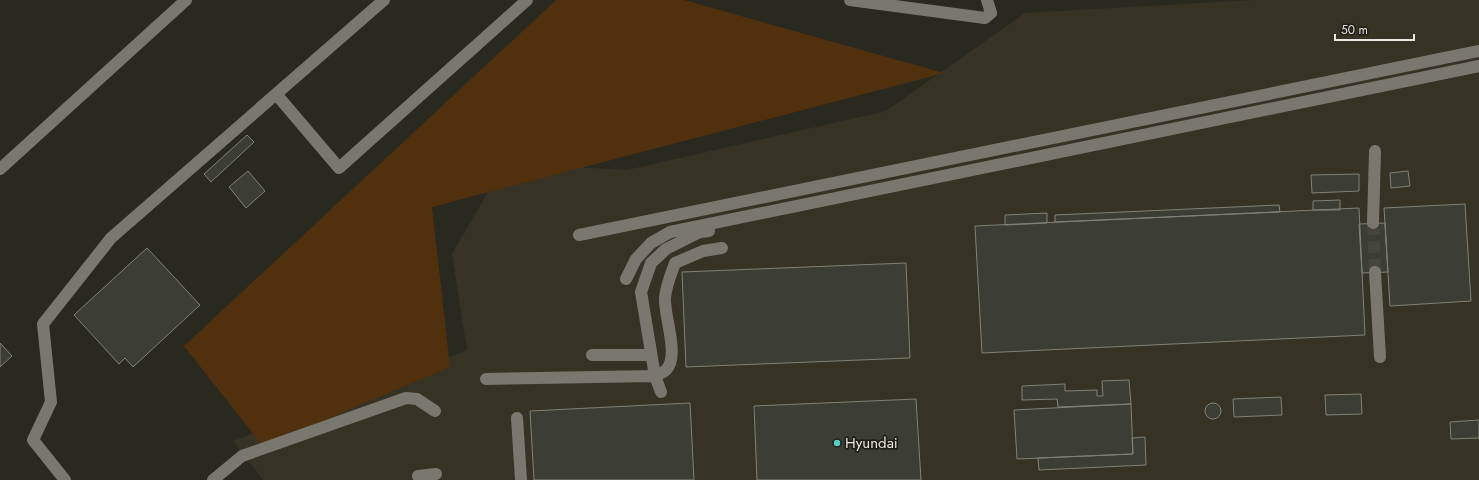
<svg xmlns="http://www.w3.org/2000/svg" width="1479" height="480" font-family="Jost,sans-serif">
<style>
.built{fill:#363325}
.green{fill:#51300e}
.building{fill:#3c3e35;stroke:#808278}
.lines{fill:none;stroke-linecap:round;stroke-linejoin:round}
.minor-tunnel{stroke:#46453d;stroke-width:12;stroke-dasharray:12 6;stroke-linecap:butt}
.minor{stroke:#7a786e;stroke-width:12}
.poi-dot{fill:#55cec5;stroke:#201f17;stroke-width:1.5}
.labels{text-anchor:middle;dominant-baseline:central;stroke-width:3.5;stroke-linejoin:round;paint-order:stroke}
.poi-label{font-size:15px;fill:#e7e6e1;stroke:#201f17;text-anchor:start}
</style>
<rect width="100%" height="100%" fill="#2a2920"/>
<!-- built -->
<path class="built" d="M1254,0H1479V480H263L233,441L467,350L452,254L488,192L555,166L627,170L886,111L1025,13Z"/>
<!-- green -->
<path class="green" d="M556,0H684L944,73L432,207L450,367L263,446L184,346Z"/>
<!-- building -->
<path class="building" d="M247,135L254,142L211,182L204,174Z
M248,171L265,191L246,208L229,187Z
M1408,171L1410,186L1391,188L1390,173Z
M1359,174V191L1312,193L1311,175Z
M1340,200V210H1313V201Z
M1465,204L1471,301L1390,306L1384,208Z
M1279,205L1280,212L1055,222V215Z
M1359,208L1365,335L982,353L975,226Z
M1047,213V223L1005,225V215Z
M1385,223L1388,272L1362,273L1359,224Z
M147,248L200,305L133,367L125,358L119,364L74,315Z
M906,263L910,358L686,367L682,272Z
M0,343L12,356L0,367Z
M1129,380L1131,404L1058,407L1057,399L1022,400V386L1065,384V391L1097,390V396H1103L1102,381Z
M1361,394L1362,414L1326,415L1325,395Z
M1281,397L1282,415L1234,417L1233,399Z
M916,399L921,480H757L754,406Z
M690,403L694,480H534L530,411Z
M1205 411a8 8 0 1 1 16 0a8 8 0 1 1-16 0Z
M1131,404L1133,454L1017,459L1014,410Z
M1479,420V438L1451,439L1450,422Z
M1145,437L1146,465L1039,470L1038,458L1133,454L1132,438Z"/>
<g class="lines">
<!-- minor-tunnel -->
<path class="minor-tunnel" d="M1373,223L1375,272"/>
<!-- minor -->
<path class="minor" d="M850,0L985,18L991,13L987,0
M276,94L339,168L527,0
M0,169L186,0
M1373,223L1375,151
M579,235L1479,51
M1375,272L1380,357
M626,279L636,259L651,243L670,232L1479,66
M592,355H651
M486,379L655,376C658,374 663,373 666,370C680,356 664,317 665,298C666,286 671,274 675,263L703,251L722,248
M661,392L655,376L641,292L651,263L666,249L700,232L709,231
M517,418L521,480
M418,476L436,474
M65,480L33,440L51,402L43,324L111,238L384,0
M213,480L242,456L406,398L417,399L435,411"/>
</g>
<!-- markers -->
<circle class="poi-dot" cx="837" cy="443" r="4"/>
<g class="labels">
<!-- poi labels -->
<g class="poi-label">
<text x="845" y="443">Hyundai</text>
</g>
</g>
<!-- scale -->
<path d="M1335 34v6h79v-6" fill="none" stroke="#e7e6e1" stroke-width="2"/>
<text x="1341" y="34" font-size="12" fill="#e7e6e1" stroke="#201f17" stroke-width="3" paint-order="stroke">50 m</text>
</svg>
